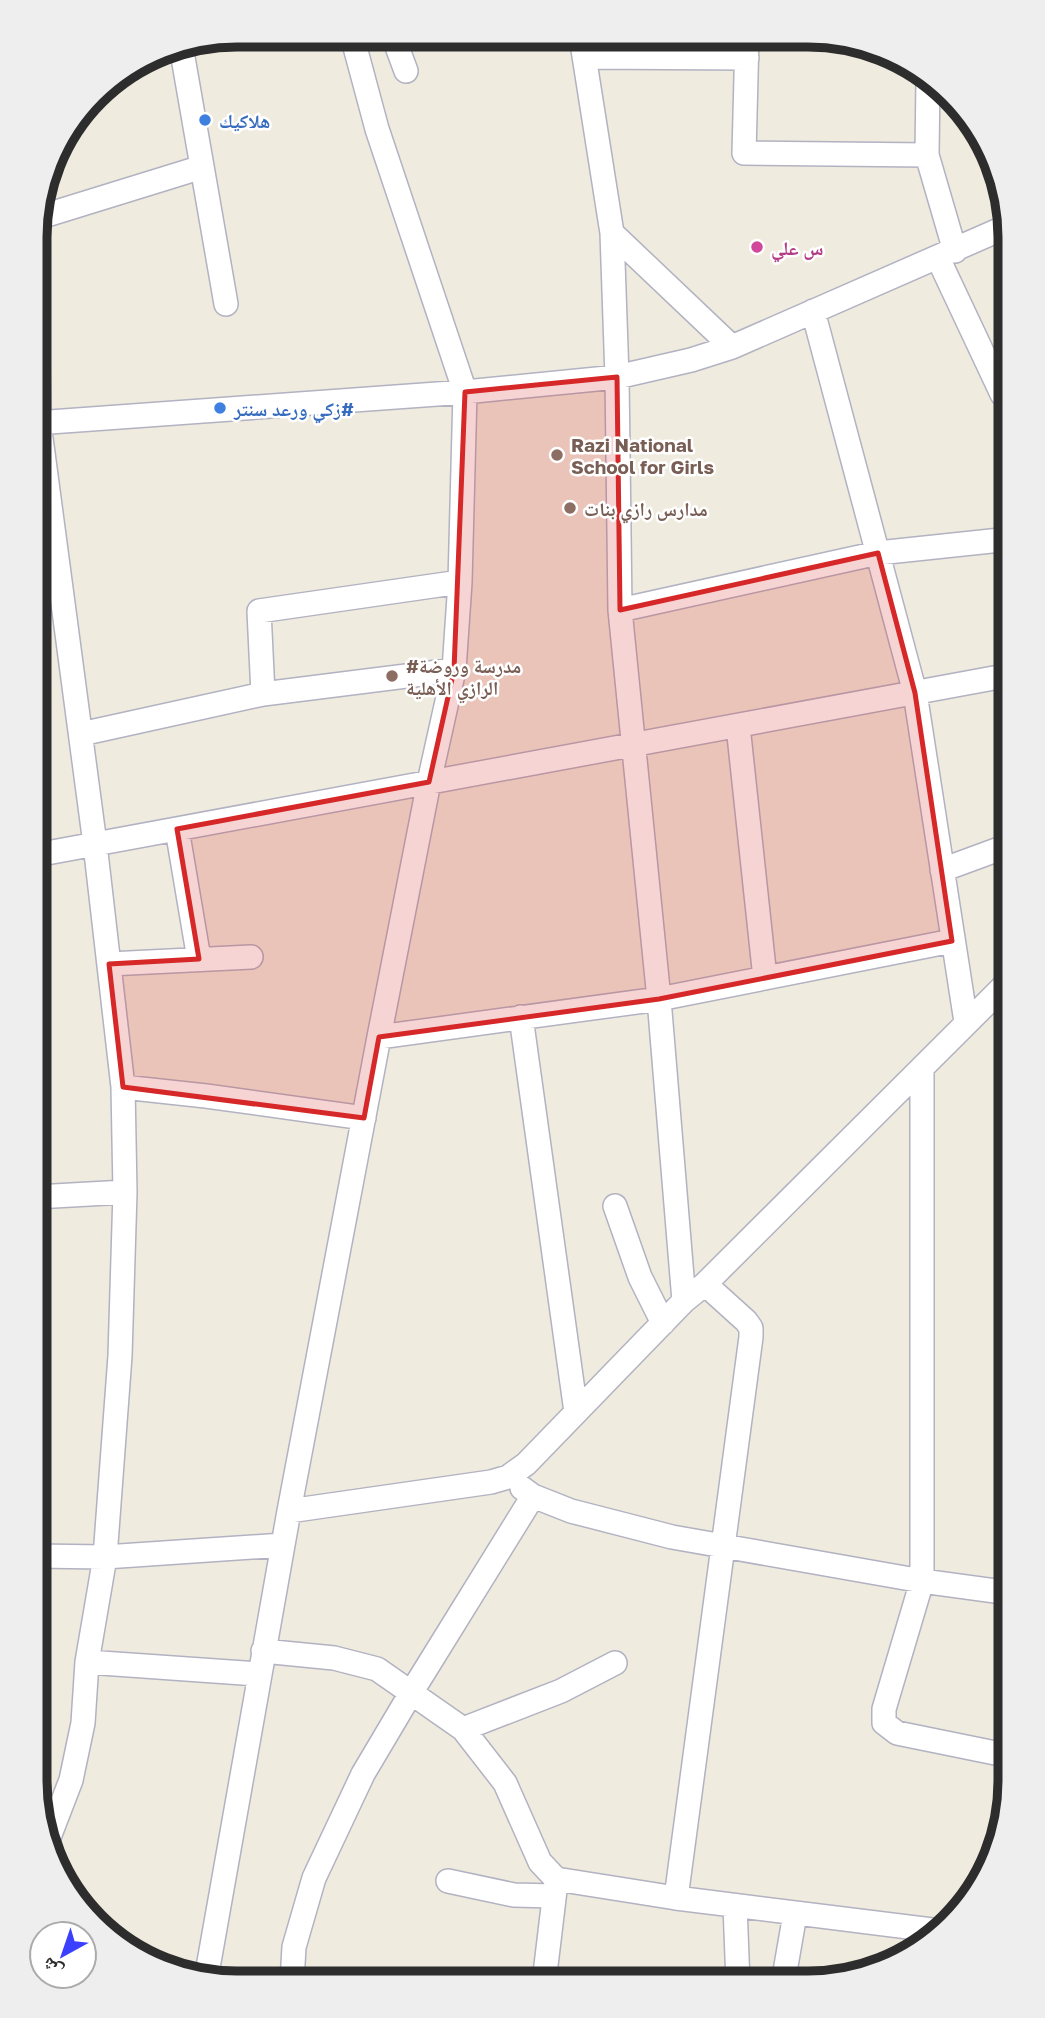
<svg xmlns="http://www.w3.org/2000/svg" width="1045" height="2018" font-family="'Golos Text','Noto Naskh Arabic',sans-serif">
<style>
.lines{fill:none;stroke-linecap:round;stroke-linejoin:round}
.minor-casing{stroke:#b2b2c2;stroke-width:26}
.minor{stroke:#fff;stroke-width:23}
.marked{fill:#d62828;fill-opacity:0.2;stroke:#d62828;stroke-width:5;stroke-linejoin:round}
.shop-dot{fill:#3f7fe0;stroke:#fff;stroke-width:2.5}
.hotel-dot{fill:#d1479c;stroke:#fff;stroke-width:2.5}
.education-dot{fill:#8d6e63;stroke:#fff;stroke-width:2.5}
.labels{text-anchor:middle;dominant-baseline:central;stroke-width:5;stroke-linejoin:round;paint-order:stroke}
.shop-label{font-size:19px;font-weight:bold;fill:#366cbe;stroke:#fff;text-anchor:start}
.hotel-label{font-size:19px;font-weight:bold;fill:#b23c85;stroke:#fff;text-anchor:start}
.education-label{font-size:19px;font-weight:bold;fill:#785e54;stroke:#fff;text-anchor:start}
.rim{fill:none;stroke:#2d2d2d;stroke-width:9}
</style>
<rect width="100%" height="100%" fill="#efebde"/>
<g class="lines">
<!-- minor casing -->
<g class="minor-casing">
<path id="minor" d="M393,36L406,71
M581,37L612,233L617,377L620,610L659,999L684,1301
M747,38L744,153L927,155
M181,46L226,304
M584,57L747,58
M928,79L927,155L955,251
M37,218L202,167
M612,233L732,347
M938,258L1002,394
M813,311L915,693L966,1022
M37,315L39,423L95,844L123,1087L125,1192L120,1356L105,1557L87,1662L83,1723L71,1780L46,1845
M36,423L465,392L617,377L691,360L732,347L1008,226
M620,610L878,553L1010,539
M263,694L259,611L460,582
M738,726L765,978
M81,734L263,694L454,670
M177,829L199,959
M36,855L1010,675
M942,870L1010,845
M109,964L251,957
M521,1017L576,1412
M379,1037L659,999L952,941
M922,1070V1581L884,1709V1723L897,1733L1010,1756
M123,1087L206,1096L364,1118
M36,1197L125,1192
M615,1206L640,1277L663,1323
M522,1488L533,1496L571,1511L672,1537L922,1581L1010,1593
M289,1511L491,1482L508,1477L526,1464L684,1301L705,1284L1010,980
M35,1556L105,1557L283,1545
M263,1651L334,1658L377,1669L463,1729L505,1783L540,1862L556,1879L676,1898L932,1930
M87,1662L258,1674
M463,1729L561,1691L615,1663
M448,1881L514,1895L554,1896
M676,1898L751,1337V1328L746,1321L705,1284
M735,1906L738,1983
M206,1979L289,1511L379,1037L429,782L454,670L460,582L465,392L377,129L352,36
M292,1981L294,1947L314,1878L363,1774L411,1693L533,1496
M544,1982L556,1882
M783,1983L795,1914"/>
</g>
<!-- minor -->
<use href="#minor" class="minor"/>
</g>
<!-- marked area -->
<path class="marked" d="M617,377L620,610L878,553L915,693L952,941L659,999L379,1037L364,1118L123,1087L109,964L199,959L177,829L429,782L454,670L465,392Z"/>
<!-- markers -->
<g class="shop-dot">
<circle cx="205" cy="120" r="7"/>
<circle cx="220" cy="408" r="7"/>
</g>
<circle class="hotel-dot" cx="757" cy="247" r="7"/>
<g class="education-dot">
<circle cx="557" cy="455" r="7"/>
<circle cx="570" cy="508" r="7"/>
<circle cx="392" cy="676" r="7"/>
</g>
<g class="labels">
<!-- shop labels -->
<g class="shop-label">
<text x="219" y="120">هلاكيك</text>
<text x="234" y="408">زكي ورعد سنتر#</text>
</g>
<!-- hotel labels -->
<g class="hotel-label">
<text x="771" y="247">س علي</text>
</g>
<!-- education labels -->
<g class="education-label">
<text x="571" y="444">Razi National<tspan x="571" dy="22">School for Girls</tspan></text>
<text x="584" y="508">مدارس رازي بنات</text>
<text x="406" y="665">#مدرسة وروضة<tspan x="406" dy="22">الرازي الأهلية</tspan></text>
</g>
</g>
<!-- crop -->
<path d="M0 0H1045V2018H0ZM237 47H808A190 190 0 0 1 998 237V1781A190 190 0 0 1 808 1971H237A190 190 0 0 1 47 1781V237A190 190 0 0 1 237 47Z" fill="#eee" fill-rule="evenodd"/>
<path class="rim" d="M237 47H808A190 190 0 0 1 998 237V1781A190 190 0 0 1 808 1971H237A190 190 0 0 1 47 1781V237A190 190 0 0 1 237 47Z"/>
<!-- north arrow -->
<g transform="translate(63 1955) rotate(220)"><circle r="33" fill="#ffffff" stroke="#ababab" stroke-width="2"/>
<path d="M0-5L12 26L0 18L-12 26Z" fill="#3b40ff"/>
<text y="-10" font-size="19" font-weight="bold" text-anchor="middle" fill="#2d2d2d">ش</text>
</g>
</svg>
